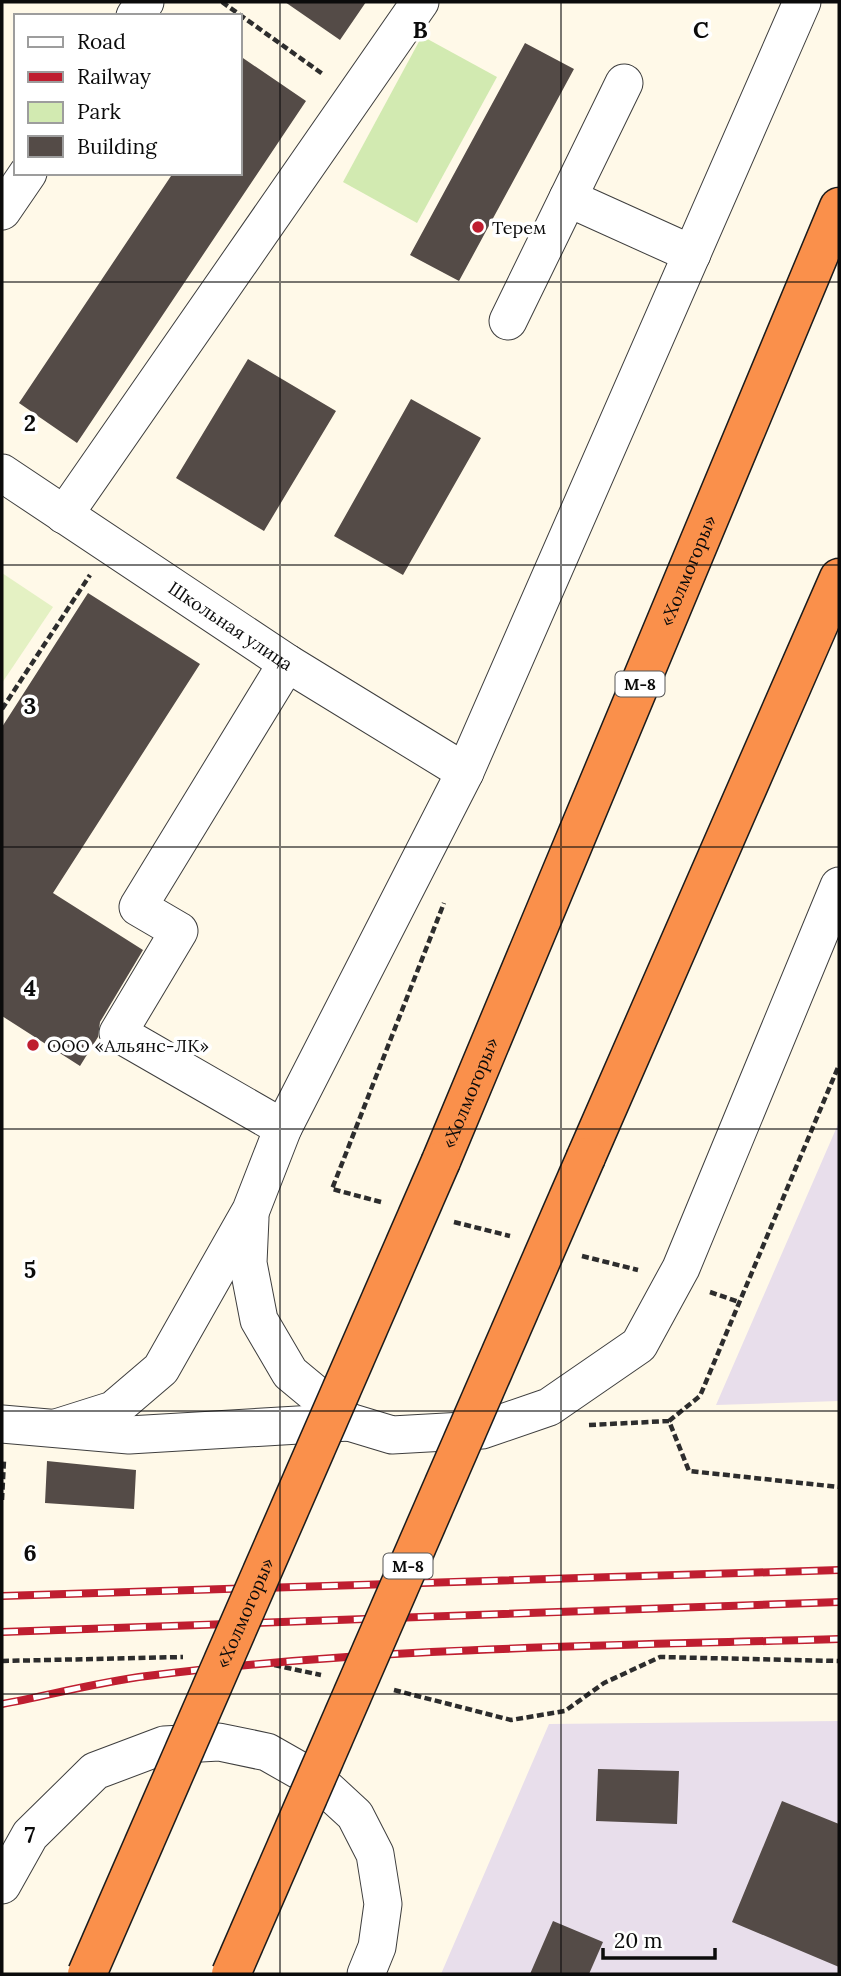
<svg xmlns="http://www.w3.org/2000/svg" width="841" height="1976" font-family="Lora,serif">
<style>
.industrial{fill:#e8deeb}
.green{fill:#d2eab1}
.pitch{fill:#e4f1c3}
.building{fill:#544b47}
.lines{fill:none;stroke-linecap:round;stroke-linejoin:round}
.minor-casing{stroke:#3e3e3e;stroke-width:39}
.highway-casing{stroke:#1c1c1c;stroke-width:41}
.path{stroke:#2d2d2d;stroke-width:4.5;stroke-dasharray:7 3.5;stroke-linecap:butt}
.minor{stroke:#fff;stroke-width:37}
.highway{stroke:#fa904b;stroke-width:38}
.rail-casing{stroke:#bf1e30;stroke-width:8}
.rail{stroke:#fff;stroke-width:5;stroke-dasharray:16;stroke-linecap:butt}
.highway-bridge-casing{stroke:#1c1c1c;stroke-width:41;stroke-linecap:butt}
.highway-bridge{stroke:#fa904b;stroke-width:38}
.grid{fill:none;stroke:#0b0b0b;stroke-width:2;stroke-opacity:0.55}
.poi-dot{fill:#bf1e30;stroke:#fff;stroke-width:2.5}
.labels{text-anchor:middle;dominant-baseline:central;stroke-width:7;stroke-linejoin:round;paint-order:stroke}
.shield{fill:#fff;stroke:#545454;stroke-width:2}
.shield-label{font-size:16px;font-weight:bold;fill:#0b0b0b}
.poi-label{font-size:18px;fill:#0b0b0b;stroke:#fff;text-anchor:start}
.street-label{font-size:18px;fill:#0b0b0b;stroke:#fff}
.grid-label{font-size:23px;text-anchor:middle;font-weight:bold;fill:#0b0b0b;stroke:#fff;stroke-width:7;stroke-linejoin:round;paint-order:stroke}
</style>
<rect width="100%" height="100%" fill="#fff9e8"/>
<!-- industrial -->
<path class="industrial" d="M839,1122V1401L716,1405Z
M839,1721V1974H441L549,1724Z"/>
<!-- green -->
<path class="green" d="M422,36L497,77L417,223L343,182Z"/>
<!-- pitch -->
<path class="pitch" d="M2,573L53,607L2,683Z"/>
<!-- building -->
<path class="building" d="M285,2H366L340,40Z
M525,43L574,69L459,281L410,255Z
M240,56L306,101L77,443L19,403L173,173H240Z
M248,359L336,411L264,531L176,478Z
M411,399L481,438L403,575L334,536Z
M88,593L200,664L53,893L143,950L100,1022L98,1037L80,1066L2,1016V727Z
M47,1461L136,1470L134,1509L45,1503Z
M598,1769L679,1771L677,1824L596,1821Z
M782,1801L839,1824V1967L732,1922Z
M553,1921L603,1942L589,1974H530Z"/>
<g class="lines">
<!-- minor casing -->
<g class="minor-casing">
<g id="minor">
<path d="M135,16L145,2"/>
<path d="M568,198L692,254"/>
<path d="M2,211L28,173"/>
<path d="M508,321L624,83"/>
<path id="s1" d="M2,473L287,663L465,772"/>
<path d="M64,515L420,2"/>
<path d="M283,1128L118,1033L179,931L138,907L287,663"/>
<path d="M250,1218L248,1263L259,1320L290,1373L349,1422L392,1435L482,1430L549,1407L639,1345L681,1268L839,886"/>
<path d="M2,1424L129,1435L349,1422"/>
<path d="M56,1428L113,1410L161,1369L251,1210L283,1128L465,772L802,2"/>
<path d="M2,1885L30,1835L95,1771L164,1745L219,1742L267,1752L318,1781L355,1815L375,1854L383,1904L377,1947L366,1974"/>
</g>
</g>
<!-- highway casing -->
<g class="highway-casing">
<g id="highway">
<path d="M586,1157L839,578"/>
<path id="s2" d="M441,1161L839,207"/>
</g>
</g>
<!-- path -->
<path class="path" d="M222,2L324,75
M2,709L90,575
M381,1202L332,1189L444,903
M454,1222L510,1236
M582,1256L638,1270
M710,1292L739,1302
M669,1421L700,1396L839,1065
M589,1425L669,1421L689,1471L839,1487
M2,1500L4,1460
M2,1661L183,1657
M264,1663L321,1675
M394,1690L511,1720L565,1711L604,1683L660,1657L839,1661"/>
<!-- minor -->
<use href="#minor" class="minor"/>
<!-- highway -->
<use href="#highway" class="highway"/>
<!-- rail casing -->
<g class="rail-casing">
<path id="rail" d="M2,1596L839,1570
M2,1632L839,1602
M2,1704C50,1695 99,1682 147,1676C376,1647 609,1646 839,1639"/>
</g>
<!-- rail -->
<use href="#rail" class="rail"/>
<!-- highway-bridge casing -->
<g class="highway-bridge-casing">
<g id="highway-bridge">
<path id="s3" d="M87,1974L441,1161"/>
<path d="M231,1974L586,1157"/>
</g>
</g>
<!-- highway-bridge -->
<use href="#highway-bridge" class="highway-bridge"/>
</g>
<!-- grid -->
<path class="grid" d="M280,2V1974M561,2V1974M2,282H839M2,565H839M2,847H839M2,1129H839M2,1411H839M2,1694H839"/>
<!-- markers -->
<g class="poi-dot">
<circle cx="478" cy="227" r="7"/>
<circle cx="33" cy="1045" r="7"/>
</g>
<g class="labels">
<!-- shield labels -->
<g class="shield">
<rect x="615.5" y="671.5" width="49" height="25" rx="5"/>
<rect x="383.5" y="1553.5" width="49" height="25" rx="5"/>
</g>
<g class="shield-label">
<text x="640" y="684">М-8</text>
<text x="408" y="1566">М-8</text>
</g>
<!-- poi labels -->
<g class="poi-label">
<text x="492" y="227">Терем</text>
<text x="47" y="1045">ООО «Альянс-ЛК»</text>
</g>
<!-- street labels -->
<g class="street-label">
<text stroke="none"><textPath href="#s2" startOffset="640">«Холмогоры»</textPath></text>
<text stroke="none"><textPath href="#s1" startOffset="275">Школьная улица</textPath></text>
<text stroke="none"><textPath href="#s2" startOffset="74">«Холмогоры»</textPath></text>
<text stroke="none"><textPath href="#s3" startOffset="394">«Холмогоры»</textPath></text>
</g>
</g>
<g class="grid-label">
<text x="420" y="38">B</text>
<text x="701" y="38">C</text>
<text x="30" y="431">2</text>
<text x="30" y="714">3</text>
<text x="30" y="996">4</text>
<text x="30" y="1278">5</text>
<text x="30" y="1561">6</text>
<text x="30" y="1843">7</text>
</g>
<!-- border -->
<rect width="841" height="1976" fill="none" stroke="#0b0b0b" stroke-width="7"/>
<!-- legend -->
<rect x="14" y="14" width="228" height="161" fill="#ffffff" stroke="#9d9d9d" stroke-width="2"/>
<rect x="28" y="37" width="35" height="10" fill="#ffffff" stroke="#9d9d9d" stroke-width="2"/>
<text x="77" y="49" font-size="21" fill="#0b0b0b">Road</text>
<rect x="28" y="72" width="35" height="10" fill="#bf1e30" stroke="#9d9d9d" stroke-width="2"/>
<text x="77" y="84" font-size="21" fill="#0b0b0b">Railway</text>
<rect x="28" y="102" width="35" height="21" fill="#d2eab1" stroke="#9d9d9d" stroke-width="2"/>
<text x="77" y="119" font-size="21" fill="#0b0b0b">Park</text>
<rect x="28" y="136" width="35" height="21" fill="#544b47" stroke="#9d9d9d" stroke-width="2"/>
<text x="77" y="154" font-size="21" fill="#0b0b0b">Building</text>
<!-- scale -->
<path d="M603 1948v10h112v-10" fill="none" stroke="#0b0b0b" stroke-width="3.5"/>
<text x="614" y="1948" font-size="21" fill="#0b0b0b" stroke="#ffffff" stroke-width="5" paint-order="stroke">20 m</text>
</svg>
